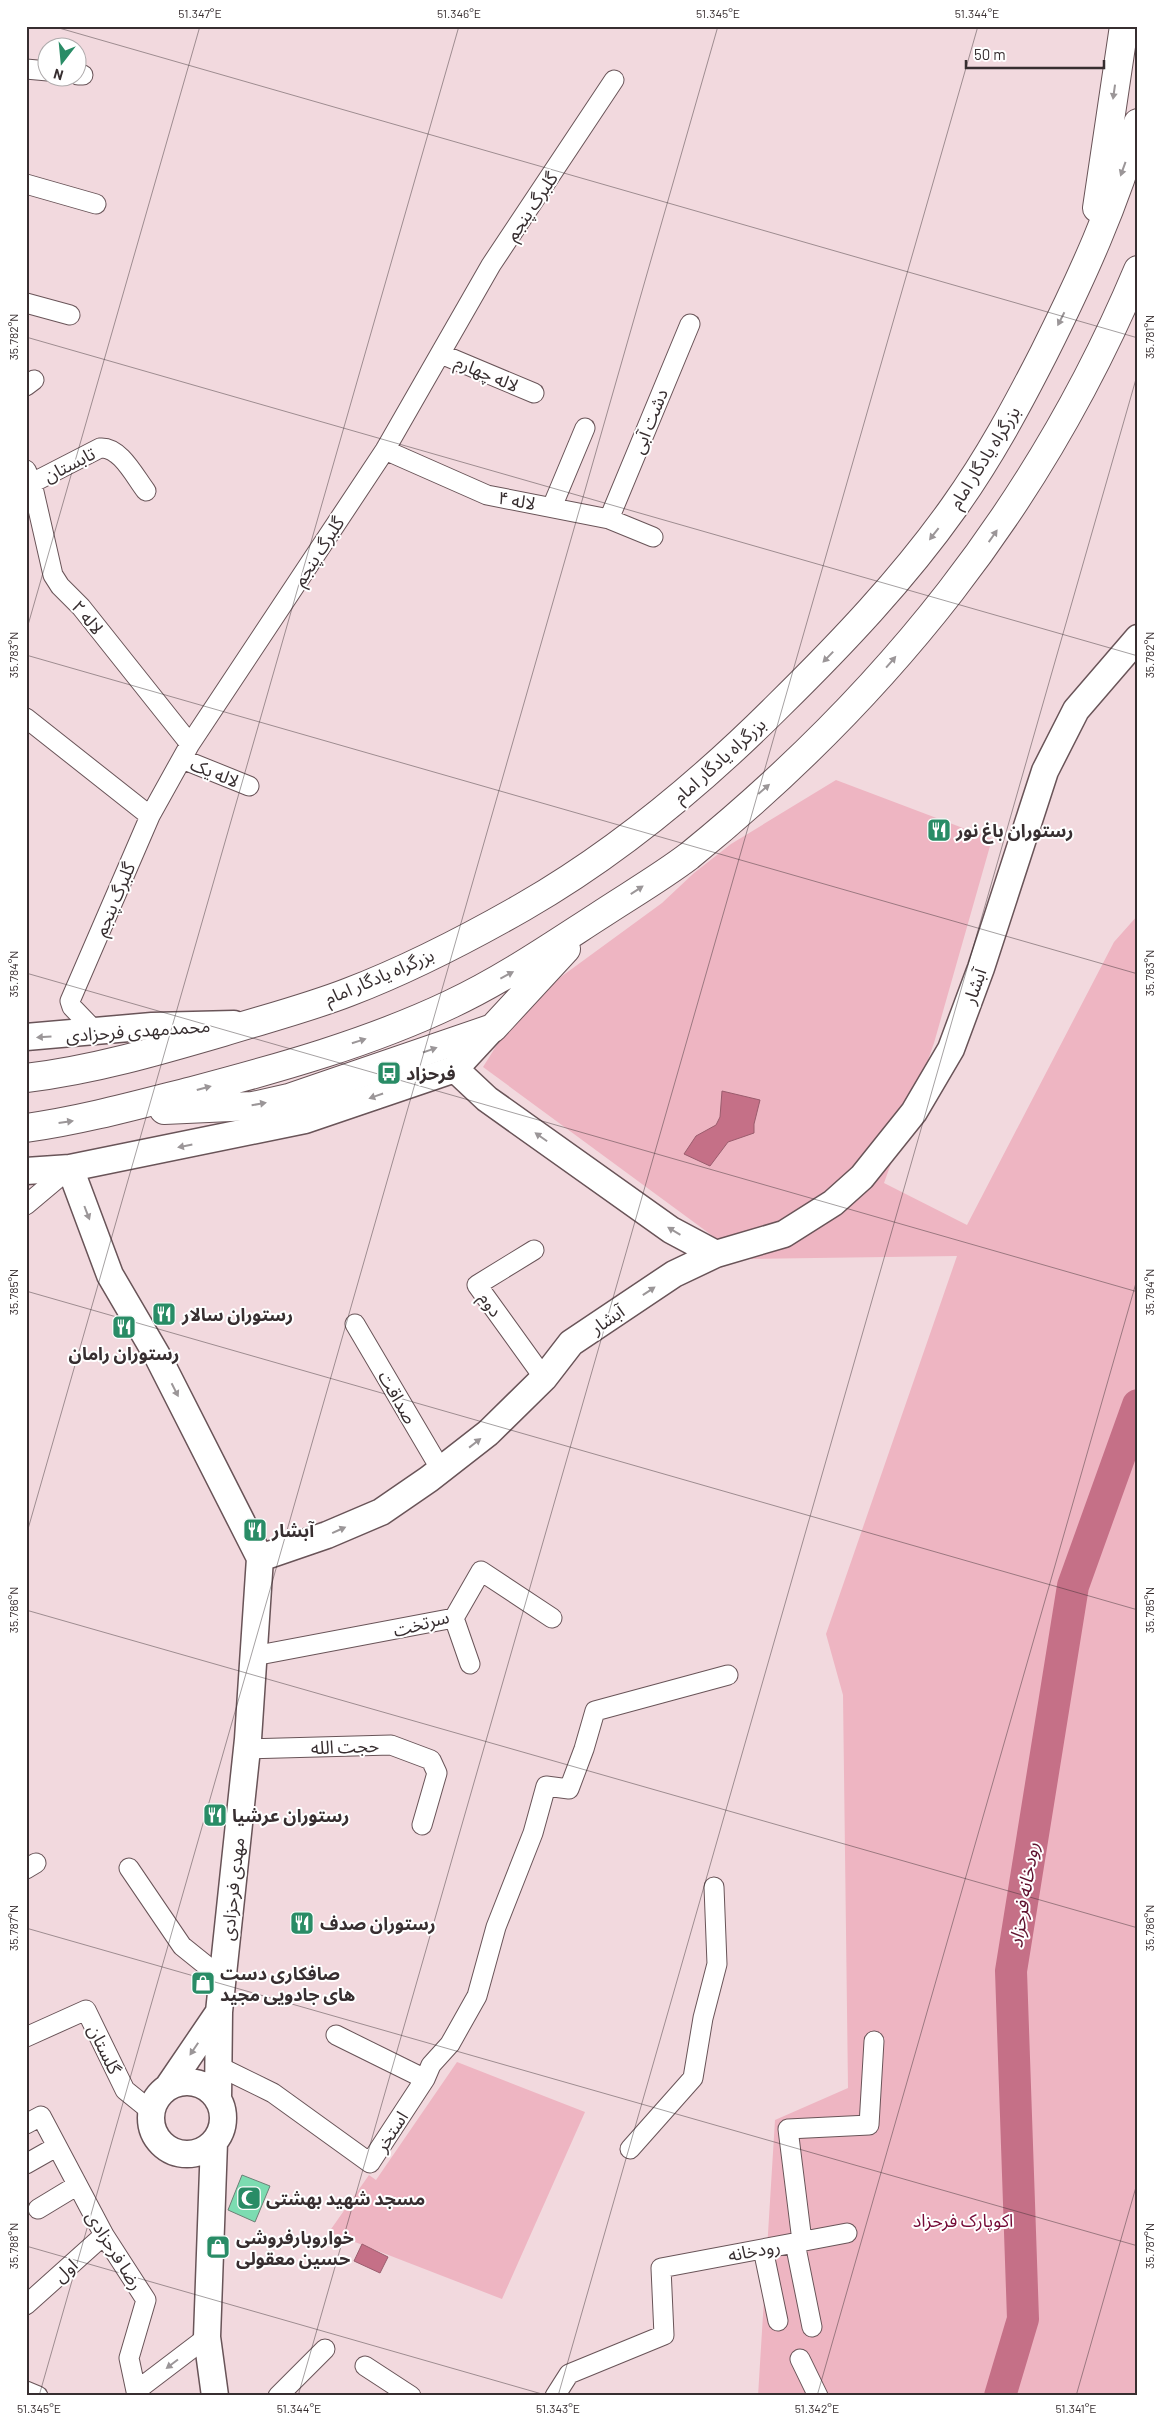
<svg xmlns="http://www.w3.org/2000/svg" width="1164" height="2422" font-family="Barlow,'Noto Sans Arabic',sans-serif">
<style>
.green{fill:#eeb5c2}
.water{fill:#c57087;stroke:#9a5c6d}
.lines{fill:none;stroke-linecap:round;stroke-linejoin:round}
.river{stroke:#c57087;stroke-width:32}
.building{fill:#7cdcb1;stroke:#6c8076}
.street-casing{stroke:#695458;stroke-width:21}
.secondary-casing{stroke:#695458;stroke-width:29}
.highway-casing{stroke:#695458;stroke-width:30}
.street{stroke:#fff;stroke-width:19}
.secondary{stroke:#fff;stroke-width:26}
.highway{stroke:#fff;stroke-width:28}
.oneway{fill:#9b9698}
.ticks{fill:none;stroke:#372e30;stroke-width:1;stroke-opacity:0.45}
.labels{text-anchor:middle;dominant-baseline:central;stroke-width:4;stroke-linejoin:round;paint-order:stroke}
.street-label{font-size:18px;fill:#372e30;stroke:#fff}
.poi-label{font-size:18px;font-weight:bold;fill:#372e30;stroke:#fff;text-anchor:start}
.park-label{font-size:18px;fill:#750a37;stroke:#fff}
.water-label{font-size:19px;font-style:italic;fill:#60122f;stroke:#fff}
.neatline{fill:none;stroke:#372e30;stroke-width:2}
.ticks-label{font-size:12px;text-anchor:middle;fill:#372e30}
</style>
<rect width="100%" height="100%" fill="#f2d9de"/>
<!-- green -->
<path class="green" d="M836,780L992,839L934,1043L884,1183L967,1225L1114,942L1138,915V2396H758L775,2120L848,2088L843,1695L826,1634L957,1256L744,1259L483,1067L517,1013L558,979L662,903L694,873L731,844Z
M457,2062L585,2112L502,2299L329,2232L369,2175L376,2180Z"/>
<!-- water -->
<path class="water" d="M722,1091L760,1100L754,1124V1133L728,1142L710,1166L684,1154L696,1136L716,1125L720,1117Z
M362,2244L388,2257L380,2273L354,2261Z"/>
<g class="lines">
<!-- river -->
<path class="river" d="M1000,2396L1023,2319L1011,1971L1073,1586L1138,1405"/>
</g>
<!-- building -->
<path class="building" d="M242,2175L270,2186L255,2222L228,2210Z"/>
<g class="lines">
<!-- street casing -->
<g class="street-casing">
<path id="street" d="M26,69L48,71
M78,75H83
M26,184L96,204
M26,303L70,315
M441,354L534,393
M26,386L34,380
M385,450L487,495L609,519L653,537
M26,470L32,483L53,575L60,586L81,607L190,744
M32,483L100,448C120,446 135,477 146,491
M552,507L585,428
M609,519L690,324
M26,718L150,816
M182,759L249,786
M96,1032L72,1007L70,1001L150,816L190,744L385,450L491,265L614,80
M26,1205L70,1168
M534,1250L477,1285L544,1378
M355,1324L441,1470
M454,1618L470,1664
M254,1656L454,1618L481,1571L552,1618
M247,1749L391,1745L431,1760L437,1773L422,1825
M129,1868L182,1946L223,1979
M26,1869L36,1863
M336,2035L425,2079
M26,2037L86,2010L125,2090L151,2111
M218,2066L273,2093L370,2163L425,2079L431,2065L450,2044L477,1996L496,1927L533,1833L546,1786L569,1789L584,1749L595,1711L728,1675
M26,2124L41,2116L104,2235L146,2300L129,2358L136,2391L207,2337
M630,2149L693,2078L703,2018L717,1964L714,1887
M26,2164L56,2147
M38,2209L76,2186
M802,2241L788,2129L869,2125L874,2041
M795,2243L812,2327
M763,2249L778,2321
M26,2305L104,2235
M800,2359L818,2396
M365,2366L411,2396
M26,2391L38,2396
M278,2396L325,2349
M555,2396L569,2374L664,2335L661,2268L847,2233"/>
</g>
<!-- secondary casing -->
<g class="secondary-casing">
<path id="secondary" d="M26,1037L152,1026L234,1024
M455,1069L487,1099L671,1230L716,1254
M70,1168L110,1275L158,1357L260,1558
M26,1171L70,1168L305,1120L455,1069L493,1028
M260,1558L327,1535L381,1512L429,1479L488,1433L544,1378L571,1343L674,1274L716,1254L784,1234L833,1203L862,1177L914,1112L951,1049L981,968L1045,771L1076,710L1138,638
M151 2118a36 36 0 1 1 72 0a36 36 0 1 1-72 0Z
M168,2087L219,2012
M218,2100L219,2012L248,1739L260,1558
M214,2142L207,2337L215,2396"/>
</g>
<!-- highway casing -->
<g class="highway-casing">
<path id="highway" d="M1097,208L1124,26
M26,1078C93,1070 158,1051 223,1032C265,1019 308,1008 349,992C409,969 467,939 523,907C617,853 703,781 779,705C841,644 903,579 954,507C989,458 1017,406 1044,353C1081,279 1116,203 1138,123
M164,1110L253,1106L289,1098L493,1028L566,949
M26,1128C83,1120 137,1105 192,1091C279,1068 369,1043 451,1004C502,980 549,948 597,917C627,897 660,878 689,856C887,695 1039,506 1138,270"/>
</g>
<!-- street -->
<use href="#street" class="street"/>
<!-- secondary -->
<use href="#secondary" class="secondary"/>
<!-- highway -->
<use href="#highway" class="highway"/>
</g>
<!-- one-way arrows -->
<defs><path id="oneway-solid" d="M-6-.8H1V-3.2L6.5 0L1 3.2V.8H-6Z" transform="scale(1.25)"/></defs>
<g class="oneway">
<use href="#oneway-solid" transform="translate(1114 92) rotate(98)"/>
<use href="#oneway-solid" transform="translate(1123 169) rotate(110)"/>
<use href="#oneway-solid" transform="translate(1061 319) rotate(117)"/>
<use href="#oneway-solid" transform="translate(934 534) rotate(128)"/>
<use href="#oneway-solid" transform="translate(993 536) rotate(-55)"/>
<use href="#oneway-solid" transform="translate(828 657) rotate(134)"/>
<use href="#oneway-solid" transform="translate(891 662) rotate(-49)"/>
<use href="#oneway-solid" transform="translate(764 789) rotate(-41)"/>
<use href="#oneway-solid" transform="translate(637 890) rotate(-33)"/>
<use href="#oneway-solid" transform="translate(507 975) rotate(-28)"/>
<use href="#oneway-solid" transform="translate(44 1037) rotate(177)"/>
<use href="#oneway-solid" transform="translate(359 1041) rotate(-18)"/>
<use href="#oneway-solid" transform="translate(430 1050) rotate(-19)"/>
<use href="#oneway-solid" transform="translate(204 1088) rotate(-15)"/>
<use href="#oneway-solid" transform="translate(376 1096) rotate(161)"/>
<use href="#oneway-solid" transform="translate(259 1104) rotate(-10)"/>
<use href="#oneway-solid" transform="translate(66 1122) rotate(-8)"/>
<use href="#oneway-solid" transform="translate(541 1137) rotate(-145)"/>
<use href="#oneway-solid" transform="translate(185 1146) rotate(169)"/>
<use href="#oneway-solid" transform="translate(87 1213) rotate(69)"/>
<use href="#oneway-solid" transform="translate(674 1231) rotate(-149)"/>
<use href="#oneway-solid" transform="translate(649 1291) rotate(-34)"/>
<use href="#oneway-solid" transform="translate(175 1390) rotate(63)"/>
<use href="#oneway-solid" transform="translate(475 1443) rotate(-38)"/>
<use href="#oneway-solid" transform="translate(339 1530) rotate(-24)"/>
<use href="#oneway-solid" transform="translate(194 2049) rotate(124)"/>
<use href="#oneway-solid" transform="translate(172 2364) rotate(143)"/>
</g>
<!-- ticks -->
<path class="ticks" d="M52,26L1138,338M26,337L1138,656M26,632L200,26M26,655L1138,974M26,973L1138,1292M26,1291L1138,1610M26,1536L459,26M26,1610L1138,1928M26,1928L1138,2246M26,2246L549,2396M39,2396L718,26M298,2396L978,26M558,2396L1138,372M817,2396L1138,1276M1076,2396L1138,2180"/>
<!-- icons -->
<defs>
<g id="restaurant-square" transform="scale(1.25)"><rect x="-9" y="-9" width="18" height="18" rx="4" fill="#298c66" stroke="#fff"/><path d="M-5-6h1v4h1v-4h1v4h1v-4h1v5L-1.5 .5V6h-2V.5L-5-1ZM5-6V6H3V1.5H1.5Q1.5-4 5-6Z" fill="#fff"/></g>
<g id="bus-square" transform="scale(1.25)"><rect x="-9" y="-9" width="18" height="18" rx="4" fill="#298c66" stroke="#fff"/><path d="M-5-6H5V4H4V6H2V4H-2V6H-4V4H-5ZM-3.5-4V0h7V-4ZM-3.5 1.2v1.5H-2V1.2ZM2 1.2v1.5H3.5V1.2Z" fill="#fff"/></g>
<g id="shop-square" transform="scale(1.25)"><rect x="-9" y="-9" width="18" height="18" rx="4" fill="#298c66" stroke="#fff"/><path d="M-5-2.5h2.3a2.7 3.5 0 0 1 5.4 0H5L5.5 6h-11ZM-1.5-2.5h3a1.5 2.3 0 0 0-3 0Z" fill="#fff"/></g>
<g id="mosque-square" transform="scale(1.25)"><rect x="-9" y="-9" width="18" height="18" rx="4" fill="#298c66" stroke="#fff"/><path d="M3.5-4.9A6 6 0 1 0 3.5 4.9A5 5 0 1 1 3.5-4.9Z" fill="#fff"/></g>
</defs>
<g fill-rule="evenodd">
<use href="#restaurant-square" x="939" y="830"/>
<use href="#bus-square" x="389" y="1073"/>
<use href="#restaurant-square" x="164" y="1314"/>
<use href="#restaurant-square" x="124" y="1327"/>
<use href="#restaurant-square" x="255" y="1530"/>
<use href="#restaurant-square" x="215" y="1815"/>
<use href="#restaurant-square" x="302" y="1923"/>
<use href="#shop-square" x="203" y="1983"/>
<use href="#mosque-square" x="249" y="2198"/>
<use href="#shop-square" x="218" y="2247"/>
</g>
<g class="labels">
<!-- street labels -->
<g class="street-label">
<text transform="translate(531 206) rotate(-56)">گلبرگ پنجم</text>
<text transform="translate(487 373) rotate(23)">لاله چهارم</text>
<text transform="translate(649 421) rotate(-68)">دشت آبی</text>
<text transform="translate(984 457) rotate(-58)">بزرگراه یادگار امام</text>
<text transform="translate(69 464) rotate(-27)">تابستان</text>
<text transform="translate(517 500) rotate(10)">لاله ۴</text>
<text transform="translate(318 551) rotate(-57)">گلبرگ پنجم</text>
<text transform="translate(88 617) rotate(50)">لاله ۲</text>
<text transform="translate(719 760) rotate(-42)">بزرگراه یادگار امام</text>
<text transform="translate(215 772) rotate(22)">لاله یک</text>
<text transform="translate(114 899) rotate(-67)">گلبرگ پنجم</text>
<text transform="translate(379 976) rotate(-23)">بزرگراه یادگار امام</text>
<text transform="translate(974 986) rotate(-70)">آبشار</text>
<text transform="translate(138 1030) rotate(-4)">محمدمهدی فرحزادی</text>
<text transform="translate(491 1304) rotate(54)">دوم</text>
<text transform="translate(607 1319) rotate(-34)">آبشار</text>
<text transform="translate(398 1397) rotate(60)">صداقت</text>
<text transform="translate(421 1623) rotate(-15)">سرتخت</text>
<text transform="translate(345 1746) rotate(-2)">حجت الله</text>
<text transform="translate(232 1889) rotate(-84)">مهدی فرحزادی</text>
<text transform="translate(105 2049) rotate(64)">گلستان</text>
<text transform="translate(391 2131) rotate(-57)">استخر</text>
<text transform="translate(115 2250) rotate(58)">رضا فرحزادی</text>
<text transform="translate(754 2250) rotate(-10)">رودخانه</text>
<text transform="translate(65 2270) rotate(-42)">اول</text>
</g>
<!-- poi labels -->
<g class="poi-label">
<text x="956" y="830">رستوران باغ نور</text>
<text x="406" y="1073">فرحزاد</text>
<text x="182" y="1314">رستوران سالار</text>
<text x="124" y="1353" text-anchor="middle">رستوران رامان</text>
<text x="272" y="1530">آبشار</text>
<text x="232" y="1815">رستوران عرشیا</text>
<text x="320" y="1923">رستوران صدف</text>
<text x="220" y="1973">صافکاری دست<tspan x="220" dy="21">های جادویی مجید</tspan></text>
<text x="266" y="2198">مسجد شهید بهشتی</text>
<text x="236" y="2237">خواروبارفروشی<tspan x="236" dy="21">حسین معقولی</tspan></text>
</g>
<!-- park labels -->
<g class="park-label">
<text x="963" y="2220">اکوپارک فرحزاد</text>
</g>
<!-- water labels -->
<g class="water-label">
<text transform="translate(1023 1895) rotate(-81)">رودخانه فرحزاد</text>
</g>
</g>
<!-- border -->
<rect width="1164" height="2422" fill="none" stroke="#ffffff" stroke-width="55"/>
<!-- north arrow -->
<g transform="translate(62 62) rotate(196)"><circle r="24" fill="#ffffff" stroke="#afabac"/>
<path d="M0-4L9 19L0 12L-9 19Z" fill="#298c66"/>
<text y="-8" font-size="14" font-weight="bold" text-anchor="middle" fill="#372e30">N</text>
</g>
<!-- scale -->
<path d="M966 60v8h138v-8" fill="none" stroke="#372e30" stroke-width="2.5"/>
<text x="974" y="60" font-size="15" fill="#372e30" stroke="#ffffff" stroke-width="4" paint-order="stroke">50 m</text>
<rect x="28" y="28" width="1108" height="2366" class="neatline"/>
<g class="ticks-label">
<text x="200" y="18">51.347°E</text>
<text x="459" y="18">51.346°E</text>
<text x="718" y="18">51.345°E</text>
<text x="977" y="18">51.344°E</text>
<text transform="translate(1150 337) rotate(-90)" y="4">35.781°N</text>
<text transform="translate(14 337) rotate(-90)" y="4">35.782°N</text>
<text transform="translate(1150 655) rotate(-90)" y="4">35.782°N</text>
<text transform="translate(14 655) rotate(-90)" y="4">35.783°N</text>
<text transform="translate(1150 973) rotate(-90)" y="4">35.783°N</text>
<text transform="translate(14 974) rotate(-90)" y="4">35.784°N</text>
<text transform="translate(1150 1292) rotate(-90)" y="4">35.784°N</text>
<text transform="translate(14 1292) rotate(-90)" y="4">35.785°N</text>
<text transform="translate(1150 1610) rotate(-90)" y="4">35.785°N</text>
<text transform="translate(14 1610) rotate(-90)" y="4">35.786°N</text>
<text transform="translate(1150 1928) rotate(-90)" y="4">35.786°N</text>
<text transform="translate(14 1928) rotate(-90)" y="4">35.787°N</text>
<text transform="translate(1150 2246) rotate(-90)" y="4">35.787°N</text>
<text transform="translate(14 2246) rotate(-90)" y="4">35.788°N</text>
<text x="39" y="2413">51.345°E</text>
<text x="299" y="2413">51.344°E</text>
<text x="558" y="2413">51.343°E</text>
<text x="817" y="2413">51.342°E</text>
<text x="1076" y="2413">51.341°E</text>
</g>
</svg>
